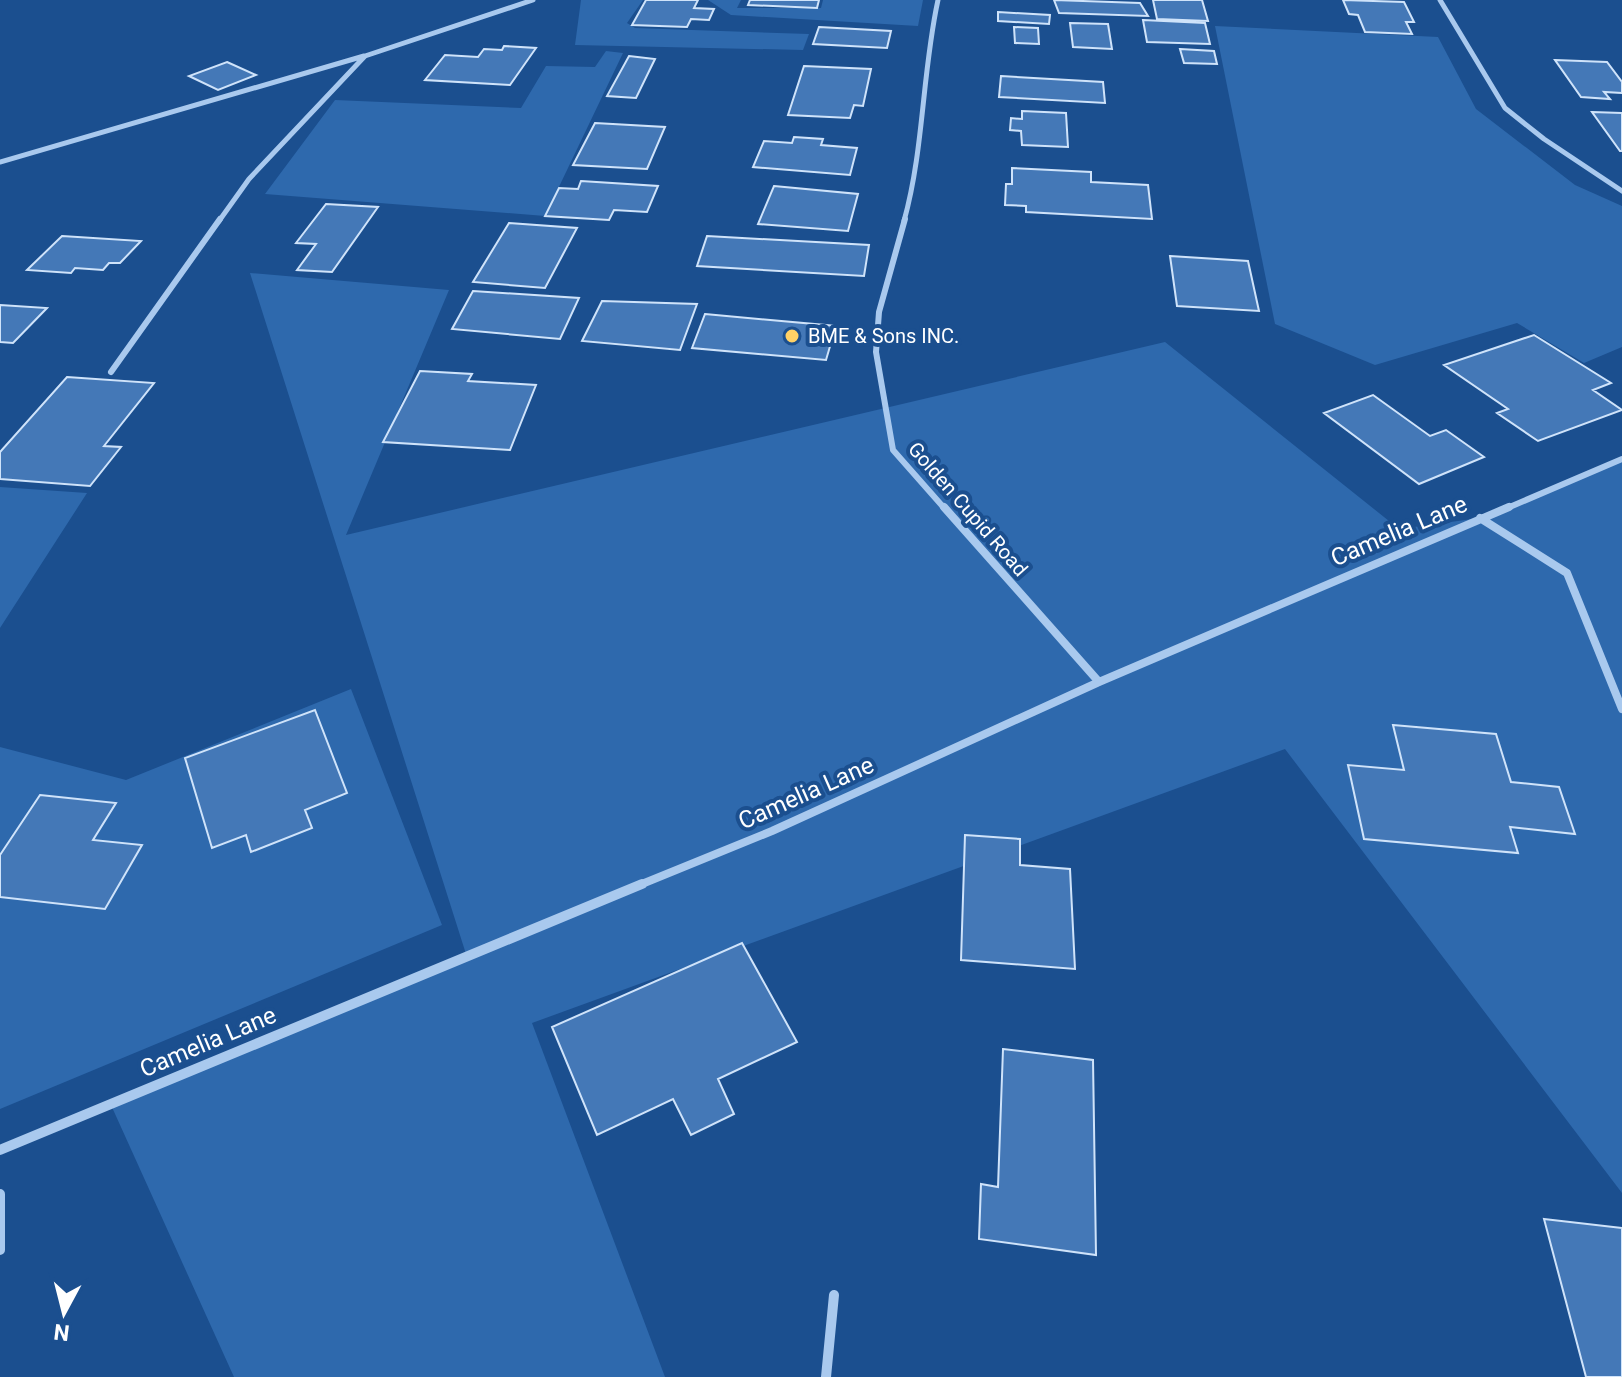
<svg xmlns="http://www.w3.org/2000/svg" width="1622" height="1377" font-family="Roboto,sans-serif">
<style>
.green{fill:#2e69ad}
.building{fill:#4478b7;stroke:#cfe3fa;stroke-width:2}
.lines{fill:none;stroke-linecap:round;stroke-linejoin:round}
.street-far3{stroke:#a9c9ee;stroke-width:5}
.street-far2{stroke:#a9c9ee;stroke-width:6}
.street-far1{stroke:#a9c9ee;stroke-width:8}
.street{stroke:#a9c9ee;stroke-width:10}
.poi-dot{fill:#ffd166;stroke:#1b4f8f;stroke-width:3}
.labels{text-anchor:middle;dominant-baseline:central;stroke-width:8;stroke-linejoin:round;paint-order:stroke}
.far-poi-label{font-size:20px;fill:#fff;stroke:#1b4f8f;text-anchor:start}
.far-street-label{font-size:20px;fill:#fff;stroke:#1b4f8f}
.street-label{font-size:24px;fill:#fff;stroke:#1b4f8f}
</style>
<rect width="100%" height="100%" fill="#1b4f8f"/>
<!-- green -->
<path class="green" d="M581,0H643L627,23L635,28L809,34L803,50L575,45Z
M708,0H741L737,8H821L823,0H923L918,26L731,15Z
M1215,26L1438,37L1476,109L1575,185L1622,206V347L1584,363L1517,323L1375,365L1275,324Z
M606,51L623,53L545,216L265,194L335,100L521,108L546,66L595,67Z
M250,273L449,290L346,535L1165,342L1399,529L1480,518L1622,459V1193L1285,749L532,1023L665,1377H234L111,1105L466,954Z
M0,487L87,493L0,628Z
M351,689L442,925L0,1109V747L126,780Z"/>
<!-- building -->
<path class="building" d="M646,0H698L694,8L714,9L709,20L691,19L687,27L632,25Z
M750,0H819L817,8L748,5Z
M1054,0L1140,3L1148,16L1059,13Z
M1153,0H1202L1208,21L1157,19Z
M1343,0L1404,2L1414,22H1406L1412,34L1365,32L1358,15L1349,14Z
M998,12L1050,15L1049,24L998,21Z
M1143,20L1205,23L1210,44L1147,42Z
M1070,23L1108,24L1112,49L1073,47Z
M819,27L891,31L887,48L813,44Z
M1014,27L1038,28L1039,44L1015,43Z
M504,46L536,48L510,85L425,80L445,55L478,57L484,49L502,50Z
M1180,49L1214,51L1217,64L1184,63Z
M629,56L655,59L636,98L607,96Z
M1555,60L1607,62L1622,82V93L1604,92L1610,99L1581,97Z
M227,62L256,75L218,90L189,76Z
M804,66L871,69L863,106L854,105L850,118L788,115Z
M1001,76L1103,82L1105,103L999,97Z
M1022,111L1066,113L1068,147L1022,145L1021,131L1010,130L1011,118L1022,119Z
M1592,112L1622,113V151H1620Z
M595,123L665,127L647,169L573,165Z
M794,137L823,139L821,145L857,148L850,175L753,167L764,141L792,143Z
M1012,168L1091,172V182L1148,185L1152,219L1026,212V206L1005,205L1006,184H1012Z
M581,181L658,186L647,212L614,210L609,220L545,216L559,188L578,189Z
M774,186L858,194L848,231L758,224Z
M326,204L378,207L332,272L297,270L316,244L296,243Z
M509,223L577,228L545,288L473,282Z
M62,236L141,241L120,263H109L103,270L75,268L71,273L27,270Z
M707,236L869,245L864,276L697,266Z
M1170,256L1248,261L1259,311L1177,306Z
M473,291L579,298L560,339L452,329Z
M602,301L697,304L680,350L582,341Z
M0,305L47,308L13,343L0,342Z
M705,314L836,326L826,360L692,348Z
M1534,335L1611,383L1593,390L1622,410L1538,441L1497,413L1508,409L1444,365Z
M420,371L472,374L468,381L536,385L510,450L383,442Z
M67,377L154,383L104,446L121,447L90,486L0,479V452Z
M1373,395L1430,436L1446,430L1484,457L1419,484L1324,413Z
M315,710L347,793L305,810L312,828L251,852L246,835L212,848L185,758Z
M1393,725L1496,734L1511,782L1559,787L1575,834L1510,827L1518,853L1364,839L1348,765L1404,770Z
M40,795L116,803L93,840L142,845L105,909L0,897V855Z
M965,835L1020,839V865L1070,869L1075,969L961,960Z
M742,943L797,1042L718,1079L734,1114L691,1135L673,1099L597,1135L552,1027Z
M1003,1049L1093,1060L1096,1255L979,1239L981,1184L998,1187Z
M1544,1219L1622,1228V1377H1586Z"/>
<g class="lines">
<!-- street-far3 -->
<path class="street-far3" d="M1440,0L1505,108L1544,139L1622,191
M0,162L364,56
M219,221L249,179L365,56L533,0
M904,221C924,149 922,73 938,0"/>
<!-- street-far2 -->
<path class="street-far2" d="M905,219L879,312L876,352L893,450L945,509
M111,372L220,219
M1505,509L1622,459"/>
<!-- street-far1 -->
<path class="street-far1" d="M944,507L1099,682
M1480,518L1567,573L1622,709
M637,886L772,831L1099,682L1509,507"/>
<!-- street -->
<path class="street" d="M0,1150L642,884
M0,1194V1250
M826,1377L834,1295"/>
</g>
<!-- markers -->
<circle class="poi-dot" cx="792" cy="336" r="8"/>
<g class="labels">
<!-- far-poi labels -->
<g class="far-poi-label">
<text x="808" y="336">BME &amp; Sons INC.</text>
</g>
<!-- far-street labels -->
<g class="far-street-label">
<text transform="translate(968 509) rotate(49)">Golden Cupid Road</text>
</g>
<!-- street labels -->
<g class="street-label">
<text transform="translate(1399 531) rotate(-23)">Camelia Lane</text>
<text transform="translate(806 793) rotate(-24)">Camelia Lane</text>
<text transform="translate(208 1042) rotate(-23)">Camelia Lane</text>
</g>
</g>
<!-- north arrow -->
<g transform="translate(64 1313) rotate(187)" stroke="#1b4f8f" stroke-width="6" paint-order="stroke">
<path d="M0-6L14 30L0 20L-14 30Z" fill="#ffffff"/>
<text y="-12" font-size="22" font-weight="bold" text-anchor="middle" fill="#ffffff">N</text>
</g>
</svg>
